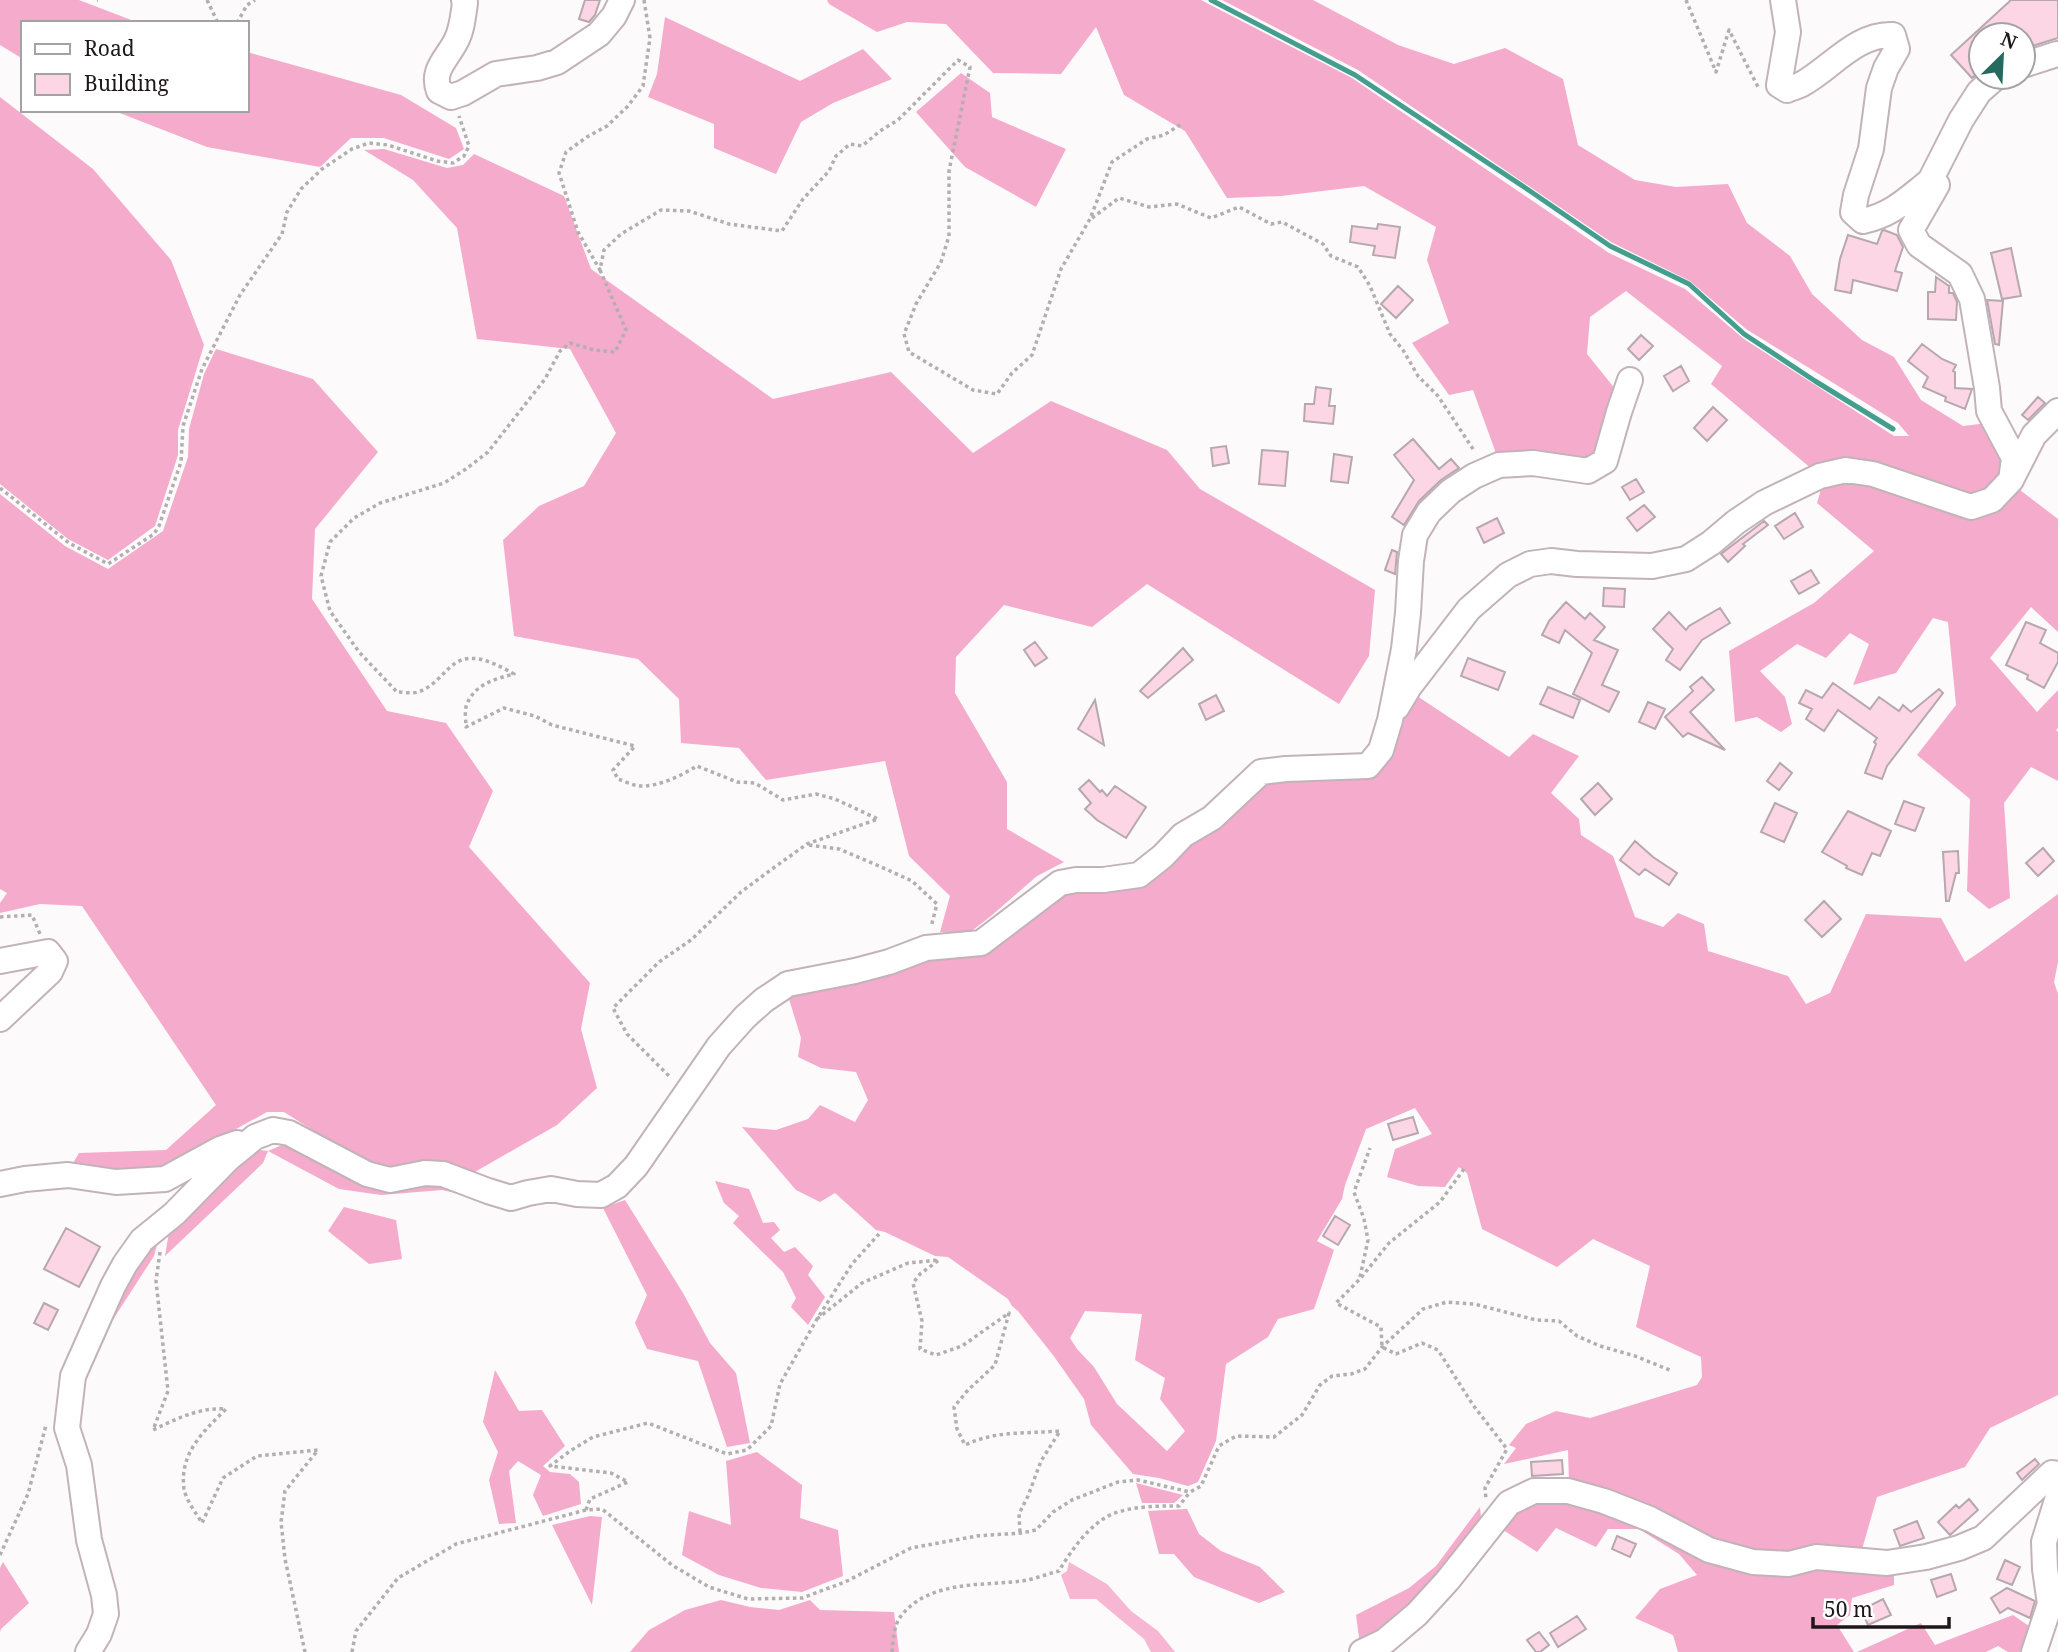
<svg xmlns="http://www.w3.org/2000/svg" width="2058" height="1652" font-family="'Noto Serif',serif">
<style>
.green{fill:#f7b7d2}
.forest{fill:#f5abcb;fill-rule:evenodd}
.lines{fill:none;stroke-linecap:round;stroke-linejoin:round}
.stream{stroke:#449e8f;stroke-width:5}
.building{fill:#fdd6e6;stroke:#b7a8ae;stroke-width:2}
.minor-casing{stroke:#c2b3b9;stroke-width:28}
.path{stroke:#b3afb0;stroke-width:3.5;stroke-dasharray:3.5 3.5;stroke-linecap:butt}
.minor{stroke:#fff;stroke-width:24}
</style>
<rect width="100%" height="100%" fill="#fdfafb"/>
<!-- green -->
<path class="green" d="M1069,1562L1107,1584L1131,1611L1158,1631L1175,1652H1151L1144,1639L1096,1599H1070L1061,1575L1067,1571Z"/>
<!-- forest -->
<path class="forest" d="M0,0H79L139,23H23V59L0,45Z
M827,0H1201L1352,78L1609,253L1685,289L1744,339L1894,436H1909L1898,423L1746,329L1690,281L1611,242L1358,70L1222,0H1313L1398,45L1454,64L1505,48L1563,79L1578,145L1635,180L1676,187L1728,184L1747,223L1790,256L1812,294L1862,340L1894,357L1921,400L1963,426L1988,423L2007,457L1999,485L1970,502L1813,470L1711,384L1722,366L1626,291L1590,317L1587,354L1616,390L1599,457L1584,462L1497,456L1473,390L1449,395L1412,343L1449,323L1427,260L1436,227L1364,186L1281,196L1227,198L1185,131L1124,95L1096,27L1061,74L993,73L946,24L907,22L877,32L829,4Z
M665,17L800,81L863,49L892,79L833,103L801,122L776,174L714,148V124L648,97L657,74Z
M247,52L401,95L456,128L464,149L449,159L384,138H351L320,167L207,147L112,110H247Z
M961,73L990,93L992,117L1066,149L1036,207L965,167L916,112Z
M0,97L93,169L171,260L204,345L178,430V455L155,526L108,560L68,539L0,484Z
M384,149L447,168L463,165L474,154L564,196L591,269L773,399L891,372L973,453L1051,401L1167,450L1200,489L1375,590L1369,656L1339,704L1147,584L1092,627L1004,605L956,657L955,693L1007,782V829L1064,862L1037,876L991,916L969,933L940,932L950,896L909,856L885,761L766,780L739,748L681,743L679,699L638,659L514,636L503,540L539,506L584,486L616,433L570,349L477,339L457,228L413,180L364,150Z
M216,349L313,379L378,452L315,529L312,599L387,711L446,723L493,791L469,847L590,983L581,1029L597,1088L557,1125L473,1173L392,1170L360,1160L284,1112H267L209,1144L166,1171L70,1168L79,1153L166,1150L216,1105L82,906L40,904L0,913V903L7,893L0,889V494L65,546L108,569L163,531L188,457L189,429L204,374Z
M1850,475L1971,511L2016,487L2058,519V632L2031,607L1990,658L2037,712L2058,690V728L2056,730L2058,732V781L2031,767L2004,803L2010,898L1989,909L1967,891L1970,799L1917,755L1956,705L1948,622L1933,618L1896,673L1853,685L1869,644L1850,633L1826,658L1797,644L1760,671L1785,697L1792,724L1781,732L1757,717L1735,722L1729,651L1814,603L1874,551L1817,503L1824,479Z
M1417,696L1509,757L1533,734L1579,756L1551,793L1579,819L1581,835L1613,856L1635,917L1663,927L1678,913L1704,924L1708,951L1788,976L1806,1004L1830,993L1866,914L1941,918L1965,962C1997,941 2027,917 2058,894V962L2054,982L2058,994V1395L1990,1428L1965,1467L1877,1497L1861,1553L1754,1556L1569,1483L1568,1450L1504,1464L1516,1448L1509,1445L1526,1424L1556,1411L1590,1418L1697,1385L1702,1377L1701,1357L1636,1327L1650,1266L1593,1239L1557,1267L1482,1229L1467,1173L1459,1167L1445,1187L1418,1186L1387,1177L1395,1149L1432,1134L1415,1108L1366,1129L1345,1185L1342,1199L1317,1241L1334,1250L1314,1309L1278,1319L1268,1337L1226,1364L1216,1441L1198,1482L1188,1486L1159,1478L1133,1474L1091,1425L1084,1399L1053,1355L1018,1311L1012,1306L1008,1299L948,1257L935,1256L885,1232L876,1230L835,1193L820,1202L796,1190L742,1127L776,1130L808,1119L820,1105L855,1122L868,1100L856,1072L821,1068L798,1057L801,1038L789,999L770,1001L957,952L1063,888L1103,885L1264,776L1350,774ZM1085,1311L1142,1314L1135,1360L1165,1378L1160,1399L1185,1431L1167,1451L1117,1404L1094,1367L1077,1349L1070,1338Z
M289,1142L427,1179L469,1196L442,1190L381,1195L339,1189L268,1151L263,1163L165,1256L169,1232L253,1149L268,1151Z
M715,1181L749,1189L763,1223L774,1222L780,1230L771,1238L784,1252L795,1247L813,1266L808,1275L825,1297L808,1325L791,1307L796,1298L783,1272L733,1223L739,1216L724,1203Z
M625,1200L683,1293L710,1343L736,1373L750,1443L727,1447L698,1361L647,1349L635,1323L647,1295L603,1208Z
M344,1207L396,1220L402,1259L369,1264L328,1231Z
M159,1237L154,1256L103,1335L115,1292Z
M495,1370L519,1411L542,1410L565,1446L543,1466L550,1472L570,1474L579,1482L581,1504L543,1516L533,1495L541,1475L518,1461L509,1471L516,1523L499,1524L489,1480L498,1452L483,1422Z
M757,1452L802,1485L800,1518L838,1530L843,1576L802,1592L761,1588L719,1575L682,1555L689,1511L731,1525L726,1461Z
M1136,1483L1183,1495L1174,1503H1142Z
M1569,1498L1710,1555L1894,1572V1585L1852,1598L1850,1615L1837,1625L1854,1652H1678L1673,1635L1635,1618L1660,1589L1697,1575L1679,1554L1639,1529H1608L1596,1547L1556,1528L1537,1552L1497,1526L1514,1507Z
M1480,1507L1482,1528L1411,1612L1360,1645L1356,1615L1409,1588L1436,1566Z
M1187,1509L1199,1534L1221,1551L1260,1567L1285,1592L1259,1603L1194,1577L1174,1554H1159L1148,1511Z
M590,1516L602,1517L592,1605L552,1525Z
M3,1562L29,1603L1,1629L0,1632V1568Z
M721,1600L750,1607L779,1610L810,1600L820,1610L894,1612L899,1652H630L649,1630L685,1610Z
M2013,1615L2036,1631L2026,1652H2008L1998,1646L1986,1652H1857L1921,1623L1935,1645Z"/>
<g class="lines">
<!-- stream -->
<path class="stream" d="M1211,0L1355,75L1530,191L1610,246L1689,284L1744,334L1815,381L1893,429"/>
</g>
<!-- building -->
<path class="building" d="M585,0H600L595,15L589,22L579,19Z
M2011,0H2058V38L2023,49V35H1981V70L1972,78L1951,55Z
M1378,224L1400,227L1395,258L1373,255L1375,246L1350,242L1352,226L1377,229Z
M1884,230L1897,235L1903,247L1895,271L1902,273L1897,291L1853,280L1851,293L1835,290L1840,259L1848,235L1877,244L1882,231Z
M2011,248L2021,296L2002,299L1991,253Z
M1936,277L1949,286V293H1953L1957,302L1956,320L1928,319V292H1935Z
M1398,286L1413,300L1396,318L1381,304Z
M1987,300L2003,301L1999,345L1995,344Z
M1641,335L1653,346L1639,360L1628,349Z
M1922,344L1942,359L1956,365L1953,371L1955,372V388L1972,389L1965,409L1945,401L1946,397L1923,387L1928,377L1908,361Z
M1681,366L1689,381L1673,391L1664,376Z
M1316,387L1331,389L1329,406H1335L1333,424L1304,421L1305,404H1314Z
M2038,397L2045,403L2028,420L2022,415Z
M1713,407L1727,420L1707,441L1694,428Z
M1413,439L1439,469L1451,459L1459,468L1441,480L1419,501L1404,525L1392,517L1414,480L1394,455Z
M1226,446L1229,463L1213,466L1211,448Z
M1262,450L1288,452L1285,486L1259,484Z
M1334,454L1352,457L1348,483L1331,481Z
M1636,479L1644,492L1630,500L1622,487Z
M1644,505L1655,517L1637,531L1627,518Z
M1795,513L1803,527L1784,539L1775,526Z
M1497,518L1504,533L1484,543L1477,528Z
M1764,521L1768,525L1743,544L1745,546L1728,562L1721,554Z
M1392,550L1397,552L1395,574L1385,570Z
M1811,570L1819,583L1799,594L1791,581Z
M1604,588L1625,589L1624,607L1603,606Z
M1566,602L1585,619L1590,613L1605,627L1594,640L1618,650L1602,685L1619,692L1609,712L1573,694L1592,653L1565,630L1559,643L1542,635L1549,621Z
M1720,608L1730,623L1702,640L1680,670L1666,660L1673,649L1653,629L1669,612L1686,630L1689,626Z
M2026,622L2046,630L2040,643L2058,653V662L2044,688L2027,679L2028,675L2006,665Z
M1035,642L1047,658L1035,666L1024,650Z
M1183,648L1193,660L1148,698L1140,691Z
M1468,658L1505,672L1498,690L1461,676Z
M1702,677L1714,690L1690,712L1725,750L1688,733L1683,737L1665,717L1693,691L1690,687Z
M1833,683L1870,709L1879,697L1899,711L1903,705L1911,712L1939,689L1943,693L1887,766L1882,779L1865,773L1876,744L1874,742L1877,738L1838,710L1824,731L1806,719L1812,709L1799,703L1806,690L1822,698Z
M1548,687L1580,700L1573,718L1540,704Z
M1216,695L1224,711L1206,720L1199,704Z
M1095,700L1104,745L1078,729Z
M1648,702L1665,709L1655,729L1639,722Z
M1780,763L1792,773L1779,790L1767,781Z
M1089,780L1100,792L1102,790L1107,796L1115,786L1146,807L1126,838L1097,820L1085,809L1091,803L1079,789Z
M1598,783L1612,799L1595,815L1581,799Z
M1904,801L1924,808L1915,831L1895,824Z
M1775,803L1797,813L1784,842L1761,832Z
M1848,811L1891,831L1880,856L1872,853L1862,875L1846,868L1847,866L1822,852Z
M1635,841L1653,857L1677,873L1669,885L1645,869L1639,875L1620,860Z
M2043,848L2054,861L2038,876L2026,863Z
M1958,851L1959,873H1956L1949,901H1946L1943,852Z
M1824,901L1841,919L1822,937L1805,920Z
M1413,1117L1418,1133L1393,1140L1388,1124Z
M1335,1216L1350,1225L1338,1245L1323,1236Z
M66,1228L100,1247L79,1287L44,1269Z
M44,1303L58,1310L48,1330L34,1323Z
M2035,1459L2039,1464L2022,1480L2017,1473Z
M1562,1460L1563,1474L1532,1476L1531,1462Z
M1969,1499L1978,1510L1950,1535L1938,1522L1956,1505L1959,1508Z
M1917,1521L1924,1538L1900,1546L1894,1530Z
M1617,1536L1636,1544L1630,1557L1612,1549Z
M2005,1560L2020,1567L2012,1585L1997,1579Z
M1951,1574L1956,1590L1937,1597L1931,1580Z
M2007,1588L2035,1601L2030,1618L2008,1608L2000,1613L1991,1598Z
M1883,1599L1891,1615L1868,1625L1861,1610Z
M1577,1616L1586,1629L1558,1647L1550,1633Z
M1539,1632L1549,1645L1540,1652H1536L1527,1640Z"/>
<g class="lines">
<!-- minor casing -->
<g class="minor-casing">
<path id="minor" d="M464,0L465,3C463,16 462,30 456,41C447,59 431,70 439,91L451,97L463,93L496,74L537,68L557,62L599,34L614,16L622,0
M1783,0L1788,32L1779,85L1787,90C1792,88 1798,86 1802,84C1831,68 1857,33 1893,35L1897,49L1886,68L1879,88L1871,149L1856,195L1853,212L1863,221C1892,215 1907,199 1930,181L1937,185L1911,230L1919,245L1960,274L1972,299L1987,388L1989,411L2014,458L2011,480
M2023,65L2057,54
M1930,181L1961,120L1979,92L1996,77
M1397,707L1409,687L1469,609L1508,575L1530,564L1551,561L1577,564L1652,566L1686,559L1711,543L1736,522L1764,503L1820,476L1846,470L1873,474L1971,507L1992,500L2011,480L2034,435L2058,411
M0,961L48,952L55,961L50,972L0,1019
M0,1184L25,1179L68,1175L116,1182L165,1179L220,1149L237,1143
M88,1652L99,1634L106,1614L104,1595L89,1540L79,1465L67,1428L73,1376L113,1286L125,1264L142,1240L174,1214L228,1159L255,1137L273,1130L289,1133L367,1174L390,1180L425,1173L443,1174L488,1191L511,1198L528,1193L551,1189L577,1194L601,1195L617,1186L636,1166L719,1046L745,1017L764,1000L788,984L855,971L889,962L926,948L981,943L1060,883L1076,880H1103L1139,875L1163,856L1183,835L1212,818L1261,772L1286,769L1368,766L1381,750L1390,720L1404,649L1408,613L1411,561L1415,535L1429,512L1451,491L1474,476L1499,465L1533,463L1588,471L1605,461L1619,412L1630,380
M1362,1652L1385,1641L1417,1614L1448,1580L1509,1503L1534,1491H1568L1604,1501L1650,1519L1709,1550L1753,1562L1789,1564L1816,1557L1887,1563L1926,1557L1959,1548L1983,1538L2052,1473L2058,1474
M2034,1652L2050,1604L2045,1569L2044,1542L2058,1497"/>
</g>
<!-- path -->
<path class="path" d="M97,0H98
M207,0L218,23
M644,0L650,38L643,86L628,106L607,126L587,137L566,152L559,173L578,232L600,270L604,250L621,234L661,210L689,211L729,224L782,231L803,199L829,171L836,156L850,144L862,146L880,131L898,120L958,60L970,67L949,171V236L941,262L916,304L904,334L909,352L973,390L997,394L1012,373L1032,355L1061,269L1090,219L1112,162L1147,139L1164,135L1183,123
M1686,0L1716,72L1729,30L1758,87
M237,23L247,5L255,0
M1092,218L1119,198L1149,207L1177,204L1211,218L1239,207L1271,224L1282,222L1323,244L1331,256L1358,267L1370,286L1390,334L1403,350L1418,376L1438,396L1475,452
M600,270L626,330L615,352L594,350L570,343L560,351L545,379L488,452L466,469L444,483L380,503L354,518L330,542L321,576L330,611L359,652L397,692C403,692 412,694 418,692C436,686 444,670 457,662C475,652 498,665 514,674C495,679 475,684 467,704C464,710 466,720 466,727L504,708L535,716L552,725L635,746L613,770L618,779C624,781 632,785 639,786C658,787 681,776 697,766L737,782L755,783L783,800L816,794L835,799L878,819L807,844L772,869L741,892L691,940L659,962L613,1008L627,1034L671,1078
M0,488L69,543L108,564L154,534L159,526L181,462L183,426L202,369L240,295L282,234L287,212L301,189L322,169L352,149L369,143L388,145L437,161L453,163L464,156L469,146L459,116
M809,845L839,849L879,866L912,881L937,904L931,927
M0,917L32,915L40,934
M1464,1169L1440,1202L1389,1243L1360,1279L1336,1303L1381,1327L1382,1347L1396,1354L1422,1343L1438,1350L1473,1405L1507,1449L1485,1488L1486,1499
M160,1252L156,1281L168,1391L153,1430C176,1419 200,1407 226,1409C204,1431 179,1453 184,1489C186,1500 196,1513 202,1523L223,1478L257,1456L318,1450L285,1491L281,1522L285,1559L305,1652
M1360,1277L1368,1240L1364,1219L1354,1192L1370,1148
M817,1319L862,1283L908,1263L939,1260L920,1274L913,1283L922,1321L920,1349L936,1355L962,1346L1009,1313L995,1365L968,1390L954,1407L957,1429L965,1445C997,1430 1026,1434 1060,1431L1041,1461L1028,1496L1019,1514L1020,1533
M586,1510L590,1499L628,1482L611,1473L550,1466L570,1451L593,1437L648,1423L727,1454L747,1450L771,1426L780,1384L817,1319L852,1264L879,1234
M0,1555L28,1494L46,1425
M352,1652L356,1631L398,1578L456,1544L586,1510L602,1509L672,1565L709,1587L748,1599L802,1598L845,1582L911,1548L977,1536L1021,1533L1036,1530L1053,1512L1072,1500L1118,1482L1138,1480L1190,1492L1201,1486L1219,1446L1236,1436L1274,1437L1302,1415L1320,1385L1332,1376L1351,1374L1365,1369L1382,1347L1423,1309L1447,1302L1474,1304L1536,1320L1559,1321L1577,1336L1600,1346L1635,1356L1672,1371
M892,1652C893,1641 894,1624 901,1616C929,1580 982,1586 1022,1581C1035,1579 1047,1574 1059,1571C1072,1549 1093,1519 1118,1512C1138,1506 1159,1506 1179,1506L1190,1492"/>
<!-- minor -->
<use href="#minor" class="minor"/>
</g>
<!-- legend -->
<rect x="21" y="21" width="228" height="91" fill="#ffffff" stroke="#a5a2a3" stroke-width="2"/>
<rect x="35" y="44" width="35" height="10" fill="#ffffff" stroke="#a5a2a3" stroke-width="2"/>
<text x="84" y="56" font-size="21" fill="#1d1719">Road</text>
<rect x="35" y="74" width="35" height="21" fill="#fdd6e6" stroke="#a5a2a3" stroke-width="2"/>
<text x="84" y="91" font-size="21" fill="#1d1719">Building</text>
<!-- north arrow -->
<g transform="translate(2002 56) rotate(24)"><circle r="33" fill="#ffffff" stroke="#a5a2a3" stroke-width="2"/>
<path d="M0-5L12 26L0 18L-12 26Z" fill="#246a5e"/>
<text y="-10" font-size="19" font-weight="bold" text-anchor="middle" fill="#1d1719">N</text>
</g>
<!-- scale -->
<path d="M1813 1617v10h136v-10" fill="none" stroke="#1d1719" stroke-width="3.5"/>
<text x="1824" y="1617" font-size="21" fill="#1d1719" stroke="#ffffff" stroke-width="5" paint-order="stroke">50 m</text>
</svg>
